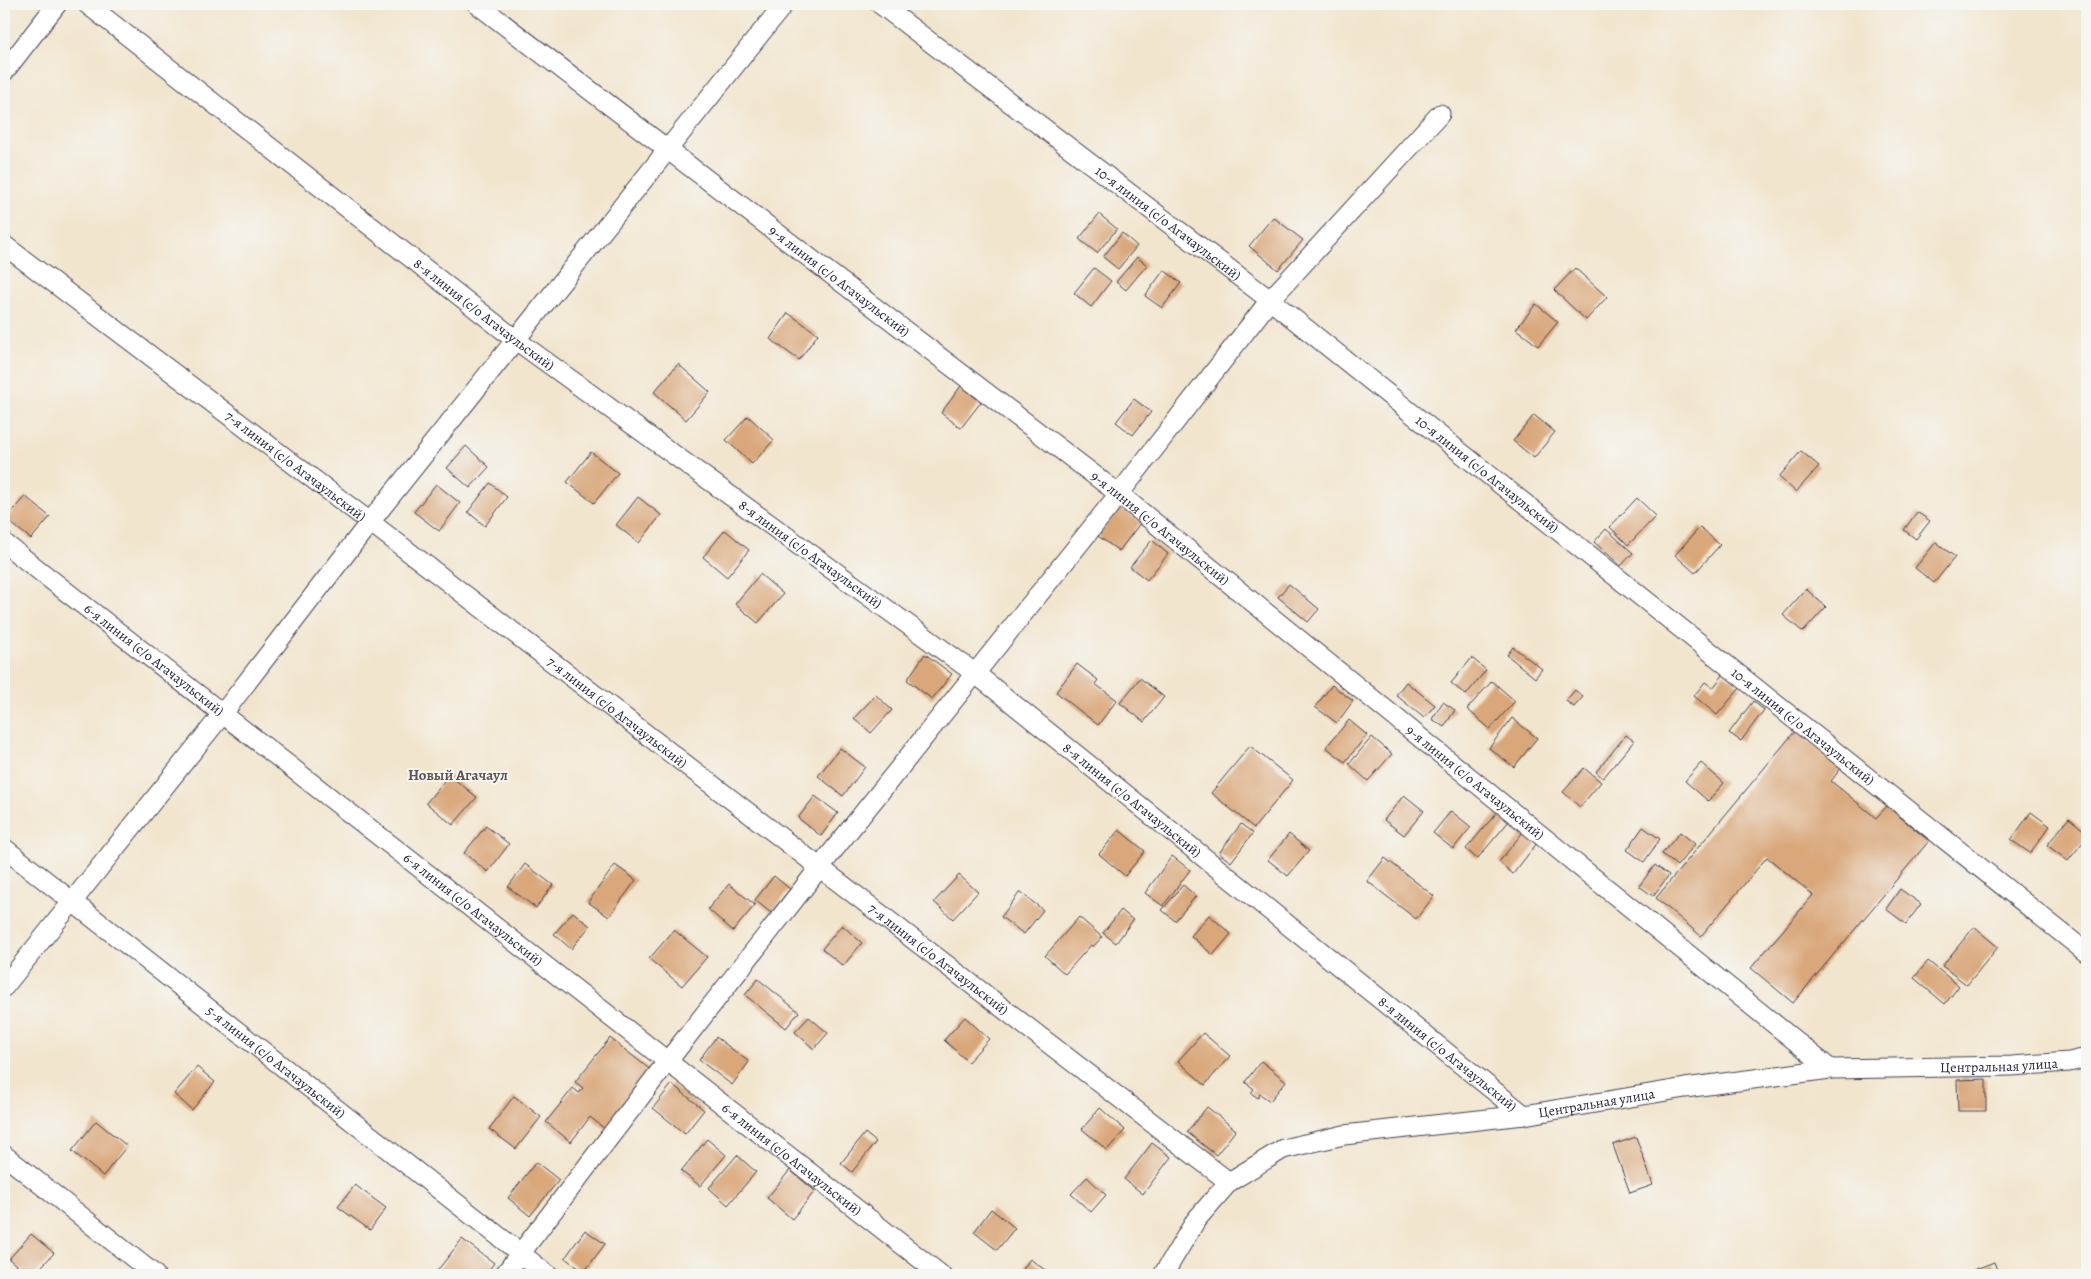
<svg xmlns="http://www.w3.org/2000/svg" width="2091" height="1279" font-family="Alegreya,serif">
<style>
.building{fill:#d9a77a}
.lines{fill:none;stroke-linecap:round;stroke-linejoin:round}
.street-casing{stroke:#413f51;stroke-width:21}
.street{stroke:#fff;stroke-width:19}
.labels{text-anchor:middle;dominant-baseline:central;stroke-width:4;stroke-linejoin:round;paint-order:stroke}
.street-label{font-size:14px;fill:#22223b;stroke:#f6f6f2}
.neighbourhood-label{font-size:15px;font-weight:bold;fill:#625151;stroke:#f6f6f2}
</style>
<rect width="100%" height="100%" fill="#f6f6f2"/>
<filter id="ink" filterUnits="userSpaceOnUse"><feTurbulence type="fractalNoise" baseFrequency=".02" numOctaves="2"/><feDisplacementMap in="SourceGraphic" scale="10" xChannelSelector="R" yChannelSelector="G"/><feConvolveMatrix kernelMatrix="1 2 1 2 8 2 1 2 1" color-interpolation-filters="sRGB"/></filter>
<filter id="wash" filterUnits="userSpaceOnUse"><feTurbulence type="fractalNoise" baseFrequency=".0096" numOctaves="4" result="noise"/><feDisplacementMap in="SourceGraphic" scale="20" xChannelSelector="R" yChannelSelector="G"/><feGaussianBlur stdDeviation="1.12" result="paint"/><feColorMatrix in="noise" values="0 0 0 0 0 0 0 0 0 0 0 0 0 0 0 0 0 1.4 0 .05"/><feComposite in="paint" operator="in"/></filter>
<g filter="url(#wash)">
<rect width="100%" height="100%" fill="#f2e5ce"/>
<g id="blocks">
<!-- building -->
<path class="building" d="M1099,214L1117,229L1097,253L1079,239Z
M1273,217L1303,240L1278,270L1249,246Z
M1122,233L1137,246L1118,269L1103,257Z
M1137,257L1147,265L1126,290L1116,282Z
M1094,268L1111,281L1091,307L1074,293Z
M1575,268L1607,297L1586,320L1554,290Z
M1164,270L1181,283L1162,308L1145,296Z
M1536,304L1558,322L1538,346L1516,329Z
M788,313L818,334L799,360L770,339Z
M678,364L710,392L686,420L654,392Z
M961,386L981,402L961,428L941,413Z
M1134,399L1151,412L1133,435L1116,422Z
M1534,415L1555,432L1534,458L1513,441Z
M748,416L774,440L752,464L726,440Z
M466,446L489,467L470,488L447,468Z
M1801,451L1819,466L1796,492L1779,477Z
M591,452L618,473L594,503L567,482Z
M490,483L507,497L485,526L468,512Z
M436,484L460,503L439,531L414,512Z
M25,496L50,517L31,539L6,519Z
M638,497L661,515L639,543L616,525Z
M1637,498L1656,516L1628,545L1610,527Z
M1120,507L1141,522L1119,551L1098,536Z
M1917,512L1930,521L1916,539L1904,530Z
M1700,527L1720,545L1695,573L1675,555Z
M1606,529L1633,553L1621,566L1594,542Z
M725,530L749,550L727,577L703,557Z
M1152,540L1168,554L1147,580L1130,567Z
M1936,542L1955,557L1934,583L1915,568Z
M760,574L783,594L758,623L735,604Z
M1289,584L1319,609L1308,622L1278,597Z
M1806,589L1826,607L1803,632L1783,615Z
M1513,647L1542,669L1535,678L1507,655Z
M925,654L952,674L932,699L907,680Z
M1472,658L1486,670L1466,695L1451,683Z
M1077,664L1098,680L1095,684L1117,700L1098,725L1056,692Z
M1724,674L1741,687L1717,715L1694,696L1705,682L1713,688Z
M1140,678L1164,697L1144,722L1120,703Z
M1492,681L1515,701L1490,729L1467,709Z
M1406,682L1435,705L1424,718L1396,695Z
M1332,685L1353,701L1337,723L1315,707Z
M1575,690L1583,697L1574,707L1566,701Z
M876,695L892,710L871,733L854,718Z
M1753,701L1764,710L1741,741L1729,733Z
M1443,702L1455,710L1444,727L1432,719Z
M1512,718L1537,738L1514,767L1489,748Z
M1349,720L1367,735L1345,762L1326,747Z
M1796,730L1841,768L1831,781L1853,799L1876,818L1887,806L1929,841L1793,1003L1751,968L1813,895L1767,857L1701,936L1656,898Z
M1626,735L1634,741L1603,778L1596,772Z
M1372,737L1392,754L1368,781L1349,764Z
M1250,746L1293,780L1254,828L1211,793Z
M840,748L865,767L843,796L818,776Z
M1701,763L1724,783L1708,801L1685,781Z
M1584,768L1601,782L1580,807L1563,792Z
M449,775L477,797L453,825L426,803Z
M1404,795L1424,811L1404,835L1384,820Z
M815,796L838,813L821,836L798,818Z
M1499,810L1510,820L1477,859L1466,849Z
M1451,811L1471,827L1453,849L1433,833Z
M2031,812L2050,826L2030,853L2011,840Z
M2069,818L2087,833V837L2068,861L2047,845Z
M1241,824L1253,833L1231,862L1219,853Z
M486,826L509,844L488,872L464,853Z
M1643,827L1660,839L1644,862L1627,850Z
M1119,830L1145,851L1125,876L1099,854Z
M1523,832L1537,843L1513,874L1499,862Z
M1680,832L1695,844L1677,866L1662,854Z
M1289,834L1309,851L1288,876L1268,860Z
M1172,856L1190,870L1163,906L1145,893Z
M1385,858L1434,896L1416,919L1367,881Z
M525,864L553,885L536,908L508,887Z
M615,865L636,880L609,917L588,902Z
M1655,865L1669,875L1653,896L1639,886Z
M959,875L978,892L953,919L934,902Z
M774,876L790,889L771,913L755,900Z
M729,884L755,905L733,931L708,909Z
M1183,885L1196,896L1175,921L1162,910Z
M1900,889L1921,904L1906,924L1886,909Z
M1020,892L1043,910L1024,934L1001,917Z
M1121,910L1133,920L1116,943L1103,933Z
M573,912L590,926L571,949L554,934Z
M1209,915L1231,934L1213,955L1191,936Z
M1079,917L1102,937L1093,947L1091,945L1065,974L1045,956Z
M842,925L862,943L843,966L822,949Z
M1974,927L1998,947L1967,985L1942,966Z
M674,930L707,957L682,986L649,959Z
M1928,961L1959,986L1945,1004L1914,978Z
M758,979L799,1012L786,1028L745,995Z
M809,1017L828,1033L814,1049L795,1032Z
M965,1017L989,1039L968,1062L944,1040Z
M1203,1033L1230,1056L1205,1085L1178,1061Z
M716,1037L749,1062L732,1085L699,1060Z
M610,1038L652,1071L605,1129L590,1117L571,1142L546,1122L573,1088L579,1093L583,1088L575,1082Z
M1261,1061L1286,1081L1270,1101L1260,1094L1258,1098L1251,1093L1254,1089L1245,1082Z
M197,1067L215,1082L192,1110L174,1094Z
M1986,1079V1111H1958L1957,1080Z
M672,1084L704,1110L685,1134L653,1108Z
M514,1096L541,1117L516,1149L489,1129Z
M1207,1107L1236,1130L1216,1155L1187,1132Z
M1100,1108L1125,1130L1107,1150L1082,1129Z
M96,1121L127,1146L103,1176L72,1151Z
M865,1133L876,1142L852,1172L841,1163Z
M1636,1137L1653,1185L1630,1193L1613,1145Z
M707,1139L726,1155L700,1186L681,1171Z
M1152,1143L1171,1157L1143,1194L1124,1179Z
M737,1155L756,1172L728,1205L709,1188Z
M536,1162L559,1180L530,1216L508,1198Z
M790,1170L815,1191L792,1219L767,1198Z
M1087,1177L1106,1195L1091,1212L1071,1194Z
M355,1185L386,1208L370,1230L338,1207Z
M991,1209L1015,1228L997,1250L974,1232Z
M585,1230L605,1244L584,1272L565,1258Z
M31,1234L54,1253L34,1275H28L9,1259Z
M462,1239L494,1263L485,1275H442L437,1271Z
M1030,1259L1052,1275H1019Z
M1994,1262L1999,1275H1973L1971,1271Z"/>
</g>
</g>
<g filter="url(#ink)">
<use href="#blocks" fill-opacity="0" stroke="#413f51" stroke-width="1"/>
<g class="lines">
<!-- street casing -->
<g class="street-casing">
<g id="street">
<path id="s1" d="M87,4L516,340L976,674L1524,1115"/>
<path id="s2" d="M477,4L1119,494L1830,1069"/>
<path id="s3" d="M880,4L1270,300L2087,953"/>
<path d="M4,72L57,4"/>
<path id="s4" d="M4,245L370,522L1229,1182"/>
<path id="s5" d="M4,543C318,785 628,1032 941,1275"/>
<path id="s6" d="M4,848L548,1275"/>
<path d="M4,987L224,712L370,522L784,4"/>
<path d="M4,1155L155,1275"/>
<path d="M504,1275L667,1062L820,867L1119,494L1270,300L1440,114"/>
<path id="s7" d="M1163,1275L1196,1220L1229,1182L1283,1149L1344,1135L1524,1115L1685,1088L1830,1069L2012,1066L2069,1062L2087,1058"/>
</g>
</g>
<!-- street -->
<use href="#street" class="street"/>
</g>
</g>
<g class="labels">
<!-- street labels -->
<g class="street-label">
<text stroke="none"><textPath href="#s3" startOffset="362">10-я линия (с/о Агачаульский)</textPath></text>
<text stroke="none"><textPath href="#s2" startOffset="456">9-я линия (с/о Агачаульский)</textPath></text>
<text stroke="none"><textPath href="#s1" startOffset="504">8-я линия (с/о Агачаульский)</textPath></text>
<text stroke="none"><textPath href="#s4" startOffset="366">7-я линия (с/о Агачаульский)</textPath></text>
<text stroke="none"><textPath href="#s3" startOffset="768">10-я линия (с/о Агачаульский)</textPath></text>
<text stroke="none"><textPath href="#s2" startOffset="861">9-я линия (с/о Агачаульский)</textPath></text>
<text stroke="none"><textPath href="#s1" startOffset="909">8-я линия (с/о Агачаульский)</textPath></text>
<text stroke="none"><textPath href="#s5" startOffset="190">6-я линия (с/о Агачаульский)</textPath></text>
<text stroke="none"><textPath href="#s4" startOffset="771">7-я линия (с/о Агачаульский)</textPath></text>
<text stroke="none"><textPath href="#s3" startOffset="1172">10-я линия (с/о Агачаульский)</textPath></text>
<text stroke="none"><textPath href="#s2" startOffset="1266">9-я линия (с/о Агачаульский)</textPath></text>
<text stroke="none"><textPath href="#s1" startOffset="1314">8-я линия (с/о Агачаульский)</textPath></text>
<text stroke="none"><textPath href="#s5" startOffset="595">6-я линия (с/о Агачаульский)</textPath></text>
<text stroke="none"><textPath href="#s4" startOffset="1176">7-я линия (с/о Агачаульский)</textPath></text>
<text stroke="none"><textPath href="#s1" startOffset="1719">8-я линия (с/о Агачаульский)</textPath></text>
<text stroke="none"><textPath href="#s6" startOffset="346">5-я линия (с/о Агачаульский)</textPath></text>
<text stroke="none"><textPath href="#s7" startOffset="900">Центральная улица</textPath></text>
<text stroke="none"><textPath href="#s7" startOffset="495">Центральная улица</textPath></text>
<text stroke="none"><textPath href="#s5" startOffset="1000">6-я линия (с/о Агачаульский)</textPath></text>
</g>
<!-- neighbourhood labels -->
<g class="neighbourhood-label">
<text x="458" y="775">Новый Агачаул</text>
</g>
</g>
<!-- margin -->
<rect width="2091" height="1279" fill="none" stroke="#f6f6f2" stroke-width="20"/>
</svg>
